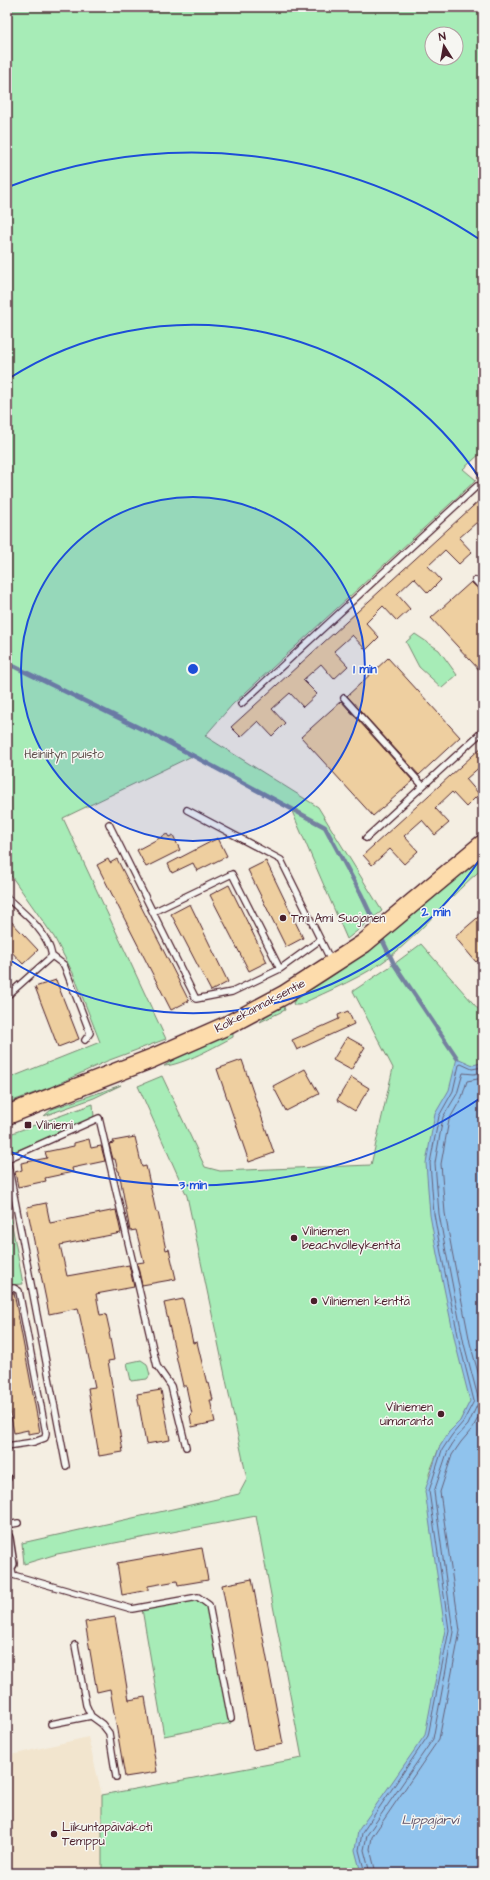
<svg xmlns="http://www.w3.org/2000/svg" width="490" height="1880" font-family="'Architects Daughter',sans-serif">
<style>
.built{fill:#f2e5ce}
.green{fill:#a7ecb7;stroke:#788671;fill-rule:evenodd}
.water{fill:#90c3ed;stroke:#74819f}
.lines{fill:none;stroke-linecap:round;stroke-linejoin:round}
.shore{stroke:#666179;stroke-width:1}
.stream{stroke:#74819f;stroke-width:4.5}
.building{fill:#eecfa0;stroke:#4a1f2b}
.lane-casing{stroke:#4a1f2b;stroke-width:8}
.street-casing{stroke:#4a1f2b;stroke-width:14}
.primary-casing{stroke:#4a1f2b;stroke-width:21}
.lane{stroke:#f6f6f2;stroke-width:5.5}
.street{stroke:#f6f6f2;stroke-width:11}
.primary{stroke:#fddcac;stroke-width:18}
.ring{fill:none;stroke:#1d4ed8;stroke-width:2}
.poi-dot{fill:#4a1f2b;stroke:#f6f6f2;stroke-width:1.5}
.labels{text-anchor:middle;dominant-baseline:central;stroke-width:3;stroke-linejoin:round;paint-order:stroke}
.park-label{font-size:12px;fill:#61524e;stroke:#f6f6f2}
.poi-label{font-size:12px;fill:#4a1f2b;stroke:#f6f6f2;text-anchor:start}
.street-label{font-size:12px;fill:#4a1f2b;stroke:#f6f6f2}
.water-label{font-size:13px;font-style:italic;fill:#5f5065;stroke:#f6f6f2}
.centre{fill:#1d4ed8;stroke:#f6f6f2;stroke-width:2}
.ring-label{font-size:12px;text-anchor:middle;font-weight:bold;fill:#1d4ed8;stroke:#f6f6f2;stroke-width:3;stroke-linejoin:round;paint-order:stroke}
</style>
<rect width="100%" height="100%" fill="#f4eee2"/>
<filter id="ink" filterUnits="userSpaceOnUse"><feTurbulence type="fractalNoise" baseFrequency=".025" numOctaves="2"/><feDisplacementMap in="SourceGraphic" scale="8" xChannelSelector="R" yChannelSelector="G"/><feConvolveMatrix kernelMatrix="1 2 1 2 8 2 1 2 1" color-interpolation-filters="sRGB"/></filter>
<g filter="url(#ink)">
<!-- built -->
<path class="built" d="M88,1737L102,1795V1873H7V1756Z"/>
<!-- green -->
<path class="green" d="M7,7H483V455L481,453L463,469L476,480L232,705L205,736L318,807L382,911L347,939L291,809L192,756L63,818L166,1039L107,1061L51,1087L7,1103V1079L100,1042L73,973L54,937L7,870ZM432,34H456V58H432Z
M415,634L439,650L457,675L442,688L419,667L406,642Z
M483,856V868C450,895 424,930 391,956C364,977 330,990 299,1005H294L293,1003L296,998C364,960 423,906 483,856Z
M421,944L480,1011L483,1009V1389L470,1402L460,1421L449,1432L439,1448L429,1474L483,1873H102V1795L302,1758L256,1516L57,1554L24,1564L22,1543L239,1494L247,1479L187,1196L138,1086L162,1076L205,1167L220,1171L371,1165L393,1068L353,991L394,964Z
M283,1004L285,1010L260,1022L267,1014Z
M229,1033L233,1034V1037C216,1046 183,1065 164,1066L175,1059Z
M121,1085L94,1098L44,1116L52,1109Z
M93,1104L94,1117L7,1155V1135Z
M7,1199L21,1273L23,1284L7,1285Z
M141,1360L147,1364L150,1375L147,1379L131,1381L127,1363Z
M194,1600L208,1606L231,1723L164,1736L142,1609Z"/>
<!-- water -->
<path class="water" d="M457,1058L473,1065L481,1063L483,1060V1873H361L355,1850L358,1831L425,1735L445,1630L425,1491L439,1448L449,1432L460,1421L470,1401L456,1346L437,1254L430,1215L426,1163L435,1114L449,1090Z"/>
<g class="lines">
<!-- shore -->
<path class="shore" d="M483,1078L467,1081L462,1097L449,1120L441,1164L445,1213L452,1251L470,1343L483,1391
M365,1873L359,1850L362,1833L428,1736L449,1630L429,1491L442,1450L452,1435L463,1422L474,1401L460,1345L441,1253L434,1214L430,1163L439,1116L453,1091L459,1065L461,1064L472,1069L483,1067
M370,1873L364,1850L367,1835L433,1739L453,1632L434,1492L447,1453L456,1438L468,1425L479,1401L464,1344L446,1252L439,1214L435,1163L443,1117L457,1094L463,1073L474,1074L483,1072
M376,1873L370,1849L372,1837L439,1739L460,1631L440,1492L452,1455L461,1442L472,1429L483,1409"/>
<!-- stream -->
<path class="stream" d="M7,663L164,740L325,827L361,894L377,928
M380,935L394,964L457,1058"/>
</g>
<!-- building -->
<path class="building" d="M483,497V529L477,522L459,538L472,552L459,564L445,550L428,566L441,580L428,593L414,578L397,594L410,609L397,621L383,606L366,623L379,637L366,650L352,635L334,651L348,666L334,679L321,664L303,680L317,694L303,707L290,693L272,709L285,723L272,736L258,721L241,737L231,727Z
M471,582L483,593V674L431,618Z
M388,658L460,737L419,775L347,696Z
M341,701L413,781L373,816L301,737Z
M483,746V764L466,779L479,794L466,807L452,792L435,808L449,823L435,835L422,820L404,836L418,851L404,864L390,849L372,865L363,855Z
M167,834L169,837L173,835L180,850L146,867L137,850Z
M218,838L227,856L197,871L193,863L172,873L168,864Z
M108,859L110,863L117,859L189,1001L171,1010L97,865Z
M266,861L303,938L286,947L248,870Z
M229,885L267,962L249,971L210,895Z
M190,904L228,982L211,991L171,914Z
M483,913V956L476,962L455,937Z
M7,917L38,950L23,964L7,947Z
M56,980L79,1039L58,1047L35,987Z
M348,1011L354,1024L297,1050L292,1040L339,1019L338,1015Z
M347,1037L365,1047L351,1070L333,1060Z
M242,1060L274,1153L249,1162L217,1069Z
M305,1069L319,1094L286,1111L273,1086Z
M351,1077L369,1088L355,1111L337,1100Z
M135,1137L142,1167L146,1166L156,1212H158L166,1250L169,1249L176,1279L142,1285L137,1263L144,1262L136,1230L130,1231L119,1171H118L115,1159H113L109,1144L114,1143L113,1141Z
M89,1139L91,1148L101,1146L105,1161L72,1168L73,1172L45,1178L46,1181L18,1187L15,1172L22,1170L21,1163L47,1158L45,1152L74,1146V1143Z
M46,1203L50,1223L116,1210L121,1233L60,1245L67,1276L129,1265L134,1287L96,1294L100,1315L106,1314L110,1332L109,1333L114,1360L108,1361L123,1452L99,1456L88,1388L95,1387L78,1308L49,1314L27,1207Z
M7,1293H14L40,1432L28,1434V1430L14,1433L7,1395Z
M183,1299L193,1343L197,1342L207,1384L209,1383L213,1400H210L215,1422L192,1427L190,1416L192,1414L186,1386H183L164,1303Z
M161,1390L170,1440L146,1444L137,1394Z
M202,1548L208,1580L178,1585L177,1581L148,1586V1590L122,1595L117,1563Z
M252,1579L283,1744L253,1750L222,1585Z
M115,1617L129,1700L145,1697L157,1772L125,1777L110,1689L97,1692L85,1622Z"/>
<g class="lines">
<!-- lane casing -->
<g class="lane-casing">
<path id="lane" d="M475,580L483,589
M344,698L423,786
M241,704L477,486L483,485
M187,810L281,860L331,961
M109,824L196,999L232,992L280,969L320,940
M366,838L483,731
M7,898C24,913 48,932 52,956L7,996
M153,912L232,874L280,969
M52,956L64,965L90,1033L85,1040
M7,1159L99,1118L157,1366L171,1386L186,1447
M7,1159L66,1466
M7,1289L14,1288L19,1291L46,1433L45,1438L34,1442L7,1446
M7,1478H8
M7,1525L18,1523
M11,1564L13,1575L132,1609L198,1597L209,1605L231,1718
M75,1645L86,1705L91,1716L102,1724L109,1733L116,1777
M51,1724L91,1716"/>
</g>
<!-- street casing -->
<g class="street-casing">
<path id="street" d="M7,1538L11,1564"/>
</g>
<!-- primary casing -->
<g class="primary-casing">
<path id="primary" d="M7,1115L153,1058L228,1025L284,995L363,944L483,844"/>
</g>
<!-- lane -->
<use href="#lane" class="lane"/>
<!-- street -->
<use href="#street" class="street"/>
<!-- primary -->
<use href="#primary" class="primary"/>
</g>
</g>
<!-- distance rings -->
<circle cx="193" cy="669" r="172" fill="#1d4ed8" fill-opacity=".12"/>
<g class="ring">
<circle cx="193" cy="669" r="172"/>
<path d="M482 856A344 344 0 0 1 8 959M8 379A344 344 0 0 1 482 482"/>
<path d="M482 1097A516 516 0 0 1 8 1151M8 187A516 516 0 0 1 482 241"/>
</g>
<!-- markers -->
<g class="poi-dot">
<circle cx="283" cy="918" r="4"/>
<rect x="24" y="1121" width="8" height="8" rx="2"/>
<circle cx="294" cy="1238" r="4"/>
<circle cx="314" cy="1301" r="4"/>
<circle cx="441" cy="1414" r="4"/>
<circle cx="54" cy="1834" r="4"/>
</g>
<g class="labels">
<!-- park labels -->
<g class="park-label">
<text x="64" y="754">Heiniityn puisto</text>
</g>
<!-- poi labels -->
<g class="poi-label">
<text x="291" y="918">Tmi Ami Suojanen</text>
<text x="36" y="1125">Vilniemi</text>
<text x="302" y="1231">Vilniemen<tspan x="302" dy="14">beachvolleykenttä</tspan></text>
<text x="322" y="1301">Vilniemen kenttä</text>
<text x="433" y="1407" text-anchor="end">Vilniemen<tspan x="433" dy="14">uimaranta</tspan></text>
<text x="62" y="1827">Liikuntapäiväkoti<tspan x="62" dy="14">Temppu</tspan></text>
</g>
<!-- street labels -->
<g class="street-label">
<text transform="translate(260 1006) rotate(-28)">Kolkekannaksentie</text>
</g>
<!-- water labels -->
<g class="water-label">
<text x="430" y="1820">Lippajärvi</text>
</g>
</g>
<circle cx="193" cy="669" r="6" class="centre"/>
<g class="ring-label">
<text x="365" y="673">1 min</text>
<text x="436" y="916">2 min</text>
<text x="193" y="1189">3 min</text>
</g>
<!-- margin -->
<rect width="490" height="1880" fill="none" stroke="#f6f6f2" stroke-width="24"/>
<rect x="12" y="12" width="466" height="1856" fill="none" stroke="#4a1f2b" stroke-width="1.5" filter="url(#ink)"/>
<!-- north arrow -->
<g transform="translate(444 46) rotate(349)"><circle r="19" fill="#f6f6f2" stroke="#b1a0a2"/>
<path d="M0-3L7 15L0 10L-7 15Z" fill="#4a1f2b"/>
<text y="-6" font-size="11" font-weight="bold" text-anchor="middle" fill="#4a1f2b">N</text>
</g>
</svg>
